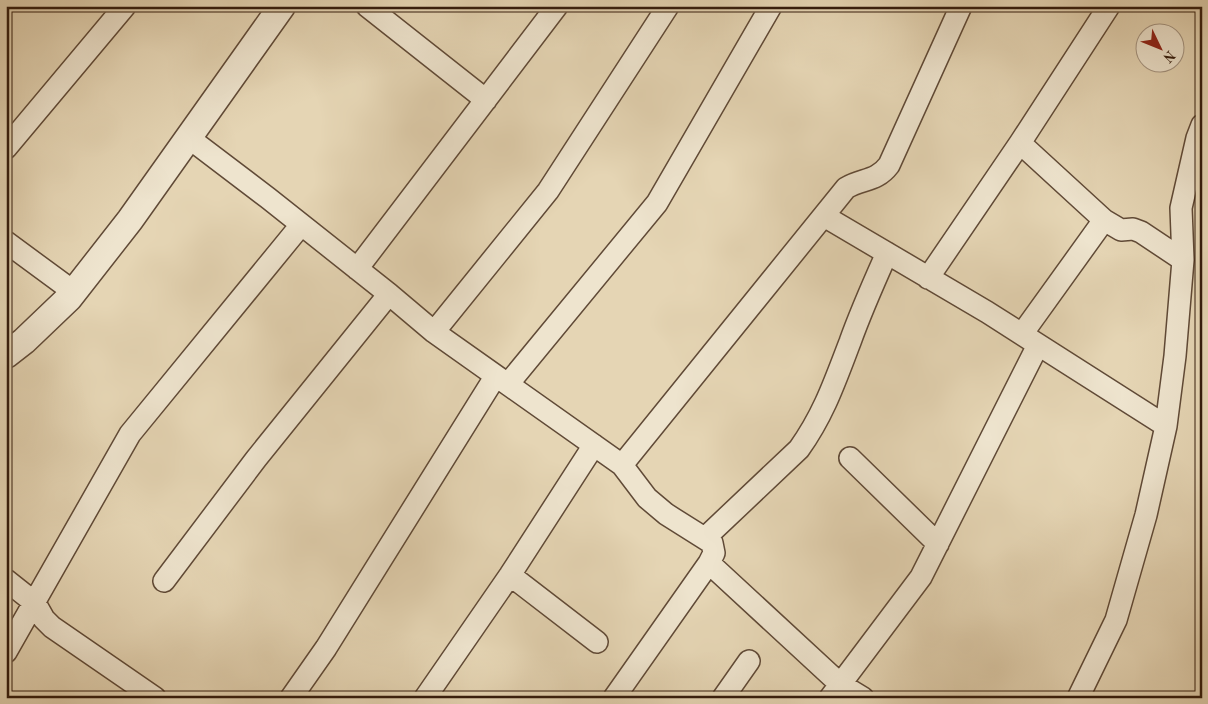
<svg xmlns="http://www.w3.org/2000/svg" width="1208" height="704" font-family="'Old Standard TT',serif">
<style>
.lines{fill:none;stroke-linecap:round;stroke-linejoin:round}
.minor-casing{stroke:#604a37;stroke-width:24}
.tertiary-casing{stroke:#604a37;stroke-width:29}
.minor{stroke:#eee4ce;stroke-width:21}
.tertiary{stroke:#eee4ce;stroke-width:26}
</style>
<rect width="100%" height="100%" fill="#e5d5b4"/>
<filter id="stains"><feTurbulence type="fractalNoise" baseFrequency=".004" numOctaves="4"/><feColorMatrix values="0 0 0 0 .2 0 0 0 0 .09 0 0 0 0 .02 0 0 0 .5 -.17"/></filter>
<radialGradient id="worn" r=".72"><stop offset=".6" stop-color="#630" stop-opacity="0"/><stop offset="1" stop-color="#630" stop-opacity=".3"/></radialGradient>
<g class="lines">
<!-- minor casing -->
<g class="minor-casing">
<path id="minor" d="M367,6L486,100
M189,138L268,198L389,294L434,332L622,465L647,498L666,514L712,543L714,553L709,563L614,698
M1020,143L1104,220L1121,230L1133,229L1141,232L1183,260
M6,148L125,6
M824,216L987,312L1166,426
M6,242L74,292
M357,269L557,6
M928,278L1020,143L1109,6
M434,332L548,191L668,6
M1022,334L1104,220
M508,384L657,203L771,6
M850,458L938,544
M622,465L846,188C863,178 876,182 889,165L961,6
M705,538L799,449C824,414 835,381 850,342C861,311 874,282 887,253
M709,563L840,684L863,698
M510,575L597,642
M6,580L35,603L44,619L52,627L155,698
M164,581L256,459L389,294
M6,652L130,434L301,225
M291,698L326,648L495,377
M425,698L510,575L594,445
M723,698L749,661
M830,698L921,577L1038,345
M1078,698L1116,620L1146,515L1166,426L1175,356L1183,260L1181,208L1197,138L1202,125"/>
</g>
<!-- tertiary casing -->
<g class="tertiary-casing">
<path id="tertiary" d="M6,355L24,341L69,298L130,220L282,6"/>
</g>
<!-- minor -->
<use href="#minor" class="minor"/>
<!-- tertiary -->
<use href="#tertiary" class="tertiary"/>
</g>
<!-- margin -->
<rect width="1208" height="704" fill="none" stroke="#e5d5b4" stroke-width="25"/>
<rect x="8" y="8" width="1193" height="689" fill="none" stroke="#341c0d" stroke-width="2.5"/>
<rect x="12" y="12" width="1183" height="679" fill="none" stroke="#341c0d"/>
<!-- north arrow -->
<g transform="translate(1160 48) rotate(133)"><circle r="24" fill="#eee4ce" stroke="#a49481"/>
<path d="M0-4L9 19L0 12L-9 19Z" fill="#8f2418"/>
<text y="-8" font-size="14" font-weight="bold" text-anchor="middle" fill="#341c0d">N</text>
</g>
<rect width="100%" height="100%" filter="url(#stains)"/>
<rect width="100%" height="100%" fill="url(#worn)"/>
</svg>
